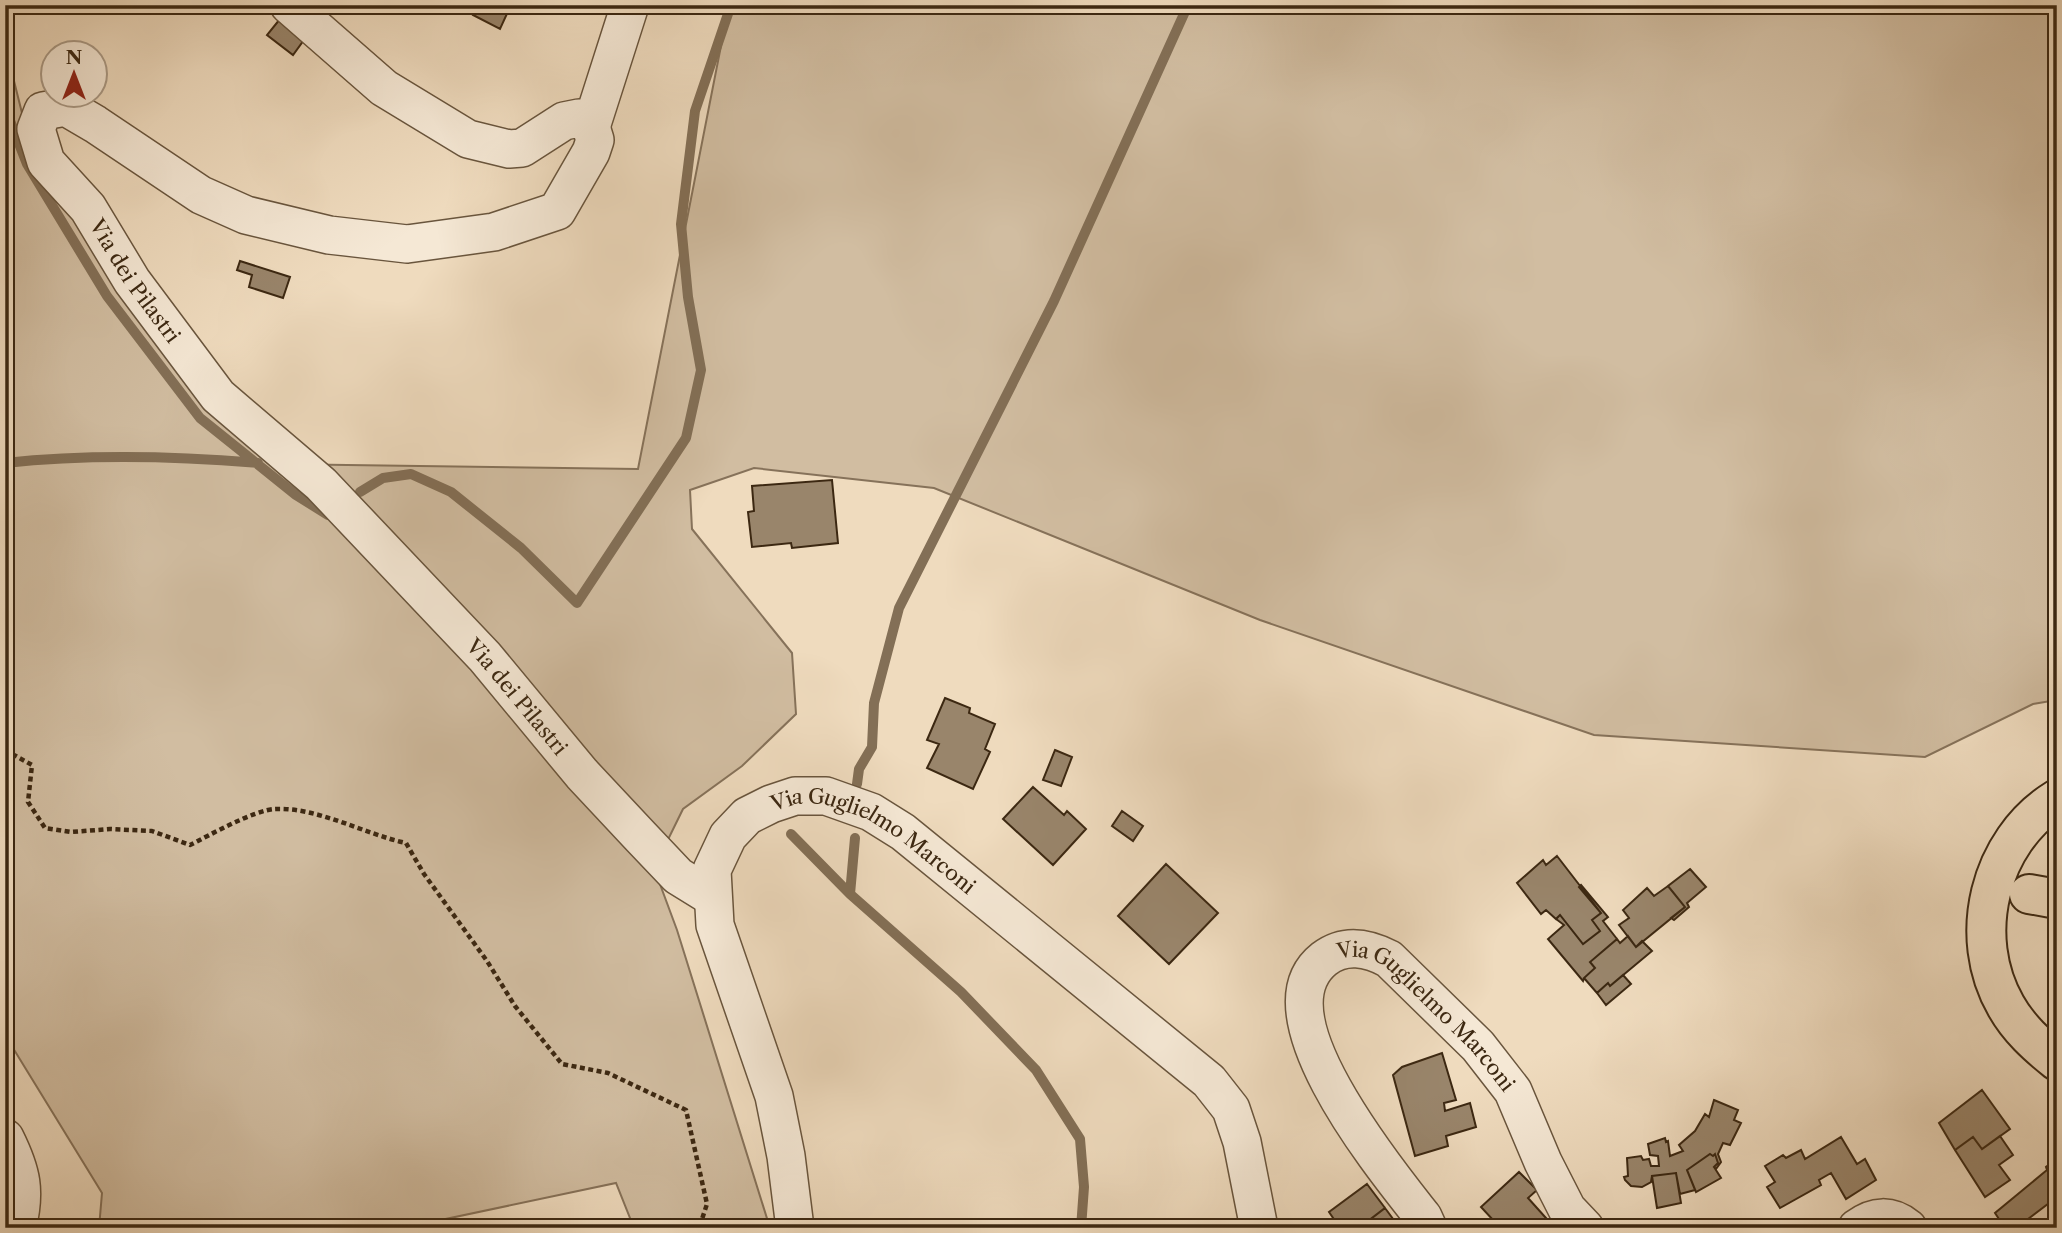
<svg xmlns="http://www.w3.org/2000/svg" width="2062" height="1233" font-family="'Libre Caslon Text',serif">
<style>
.green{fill:#d1bda1;stroke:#86725a;stroke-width:2}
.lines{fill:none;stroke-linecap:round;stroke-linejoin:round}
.stream{stroke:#836f56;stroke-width:10}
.building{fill:#99856b;stroke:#3c2812;stroke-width:2}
.minor-casing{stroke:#69553d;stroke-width:40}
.highway-casing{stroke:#3c2812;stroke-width:42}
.path{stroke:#3c2812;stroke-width:4.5;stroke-dasharray:5 3.5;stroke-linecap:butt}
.minor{stroke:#f5e8d5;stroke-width:37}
.highway{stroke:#efdbbe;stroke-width:38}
.labels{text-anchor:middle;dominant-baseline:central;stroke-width:5;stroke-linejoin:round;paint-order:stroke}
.street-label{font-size:21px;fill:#3c2812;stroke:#f5e8d5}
</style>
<rect width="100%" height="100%" fill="#efdbbe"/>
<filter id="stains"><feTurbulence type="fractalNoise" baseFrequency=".00286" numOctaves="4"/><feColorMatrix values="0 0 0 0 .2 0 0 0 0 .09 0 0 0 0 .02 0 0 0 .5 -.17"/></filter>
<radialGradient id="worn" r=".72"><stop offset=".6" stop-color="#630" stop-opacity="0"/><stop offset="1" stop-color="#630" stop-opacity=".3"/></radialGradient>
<!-- green -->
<path class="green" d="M5,5H12L10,65L30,145L275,464L638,469L729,5H2057V700L2033,704L1925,757L1594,735L1260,620L934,488L754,468L690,490L692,529L792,653L796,714L742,766L683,809L654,868L677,930L770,1228H634L616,1183L403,1228H99L102,1193L5,1035Z"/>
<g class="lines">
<!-- stream -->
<path class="stream" d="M5,108L27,164L107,296L200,418L296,495L328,515H332
M5,463C89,454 174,456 258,463
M360,492L383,478L411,474L451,492L521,548L577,603L686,438L701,370L688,297L681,224L695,111L731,5
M857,784L859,769L872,747L874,703L899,608L1054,301L1188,5
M791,834L850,894L961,992L1036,1070L1080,1139L1084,1187L1081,1228
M850,894L855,838"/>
</g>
<!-- building -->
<path class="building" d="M469,5H511L500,29L473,15L476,9Z
M284,14L309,33L293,55L267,35Z
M240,261L290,277L283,298L249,287L252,275L237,270Z
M832,480L838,543L792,548L791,543L752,547L748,512L754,511L752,486Z
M945,698L970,708L969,713L995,724L985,749L990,752L973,789L927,768L939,744L927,740Z
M1055,750L1072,757L1061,786L1043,780Z
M1033,787L1064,815L1067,811L1086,829L1053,865L1003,819Z
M1122,811L1143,826L1133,841L1112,826Z
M1557,856L1601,913L1592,920L1600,931L1583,944L1560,915L1556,919L1546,910L1541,914L1517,883L1543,860L1546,865Z
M1166,864L1218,913L1169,964L1118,916Z
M1690,869L1706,887L1687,903L1689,907L1674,920L1671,918L1685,907L1668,886Z
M1581,885L1608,917L1603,921L1617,939L1590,962L1595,968L1584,978L1583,981L1548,939L1564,925L1556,919L1560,915L1583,944L1600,931L1592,920L1601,913L1579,887Z
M1668,886L1685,907L1636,947L1619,925L1629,918L1623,910L1647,888L1654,896Z
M1628,936L1636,947L1642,941L1652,951L1610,986L1608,983L1597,993L1584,978L1595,968L1590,962L1617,939L1620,943Z
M1623,975L1631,984L1606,1005L1597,993L1608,983L1610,986Z
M1442,1053L1456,1100L1444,1103L1445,1111L1470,1103L1476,1127L1446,1136L1448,1146L1415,1156L1393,1075L1402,1067Z
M1982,1090L2010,1129L1982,1149L1973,1137L1955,1150L1939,1123Z
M1714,1100L1738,1110L1734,1120L1741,1123L1730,1145L1723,1143L1718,1154L1721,1162L1716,1169L1714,1167L1718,1163L1715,1154L1713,1156L1710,1154L1687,1170L1695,1190L1680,1194L1676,1173L1652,1176L1651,1182L1642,1187L1631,1186L1625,1180L1624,1177L1628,1176L1627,1158L1641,1156L1643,1160L1649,1159L1651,1166H1659L1658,1156L1650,1155L1648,1144L1665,1138L1666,1142L1668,1141L1670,1156L1683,1151L1679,1145L1695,1131L1705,1114L1709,1117Z
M2000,1136L2013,1155L1999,1165L2010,1180L1985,1197L1955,1150L1973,1137L1982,1149Z
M1841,1137L1857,1164L1865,1159L1876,1180L1846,1199L1831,1173L1819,1180L1821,1185L1780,1208L1767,1187L1775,1182L1765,1166L1783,1155L1786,1158L1801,1150L1805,1159Z
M1710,1154L1713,1156L1715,1154L1718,1163L1714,1167L1721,1178L1696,1192L1687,1170Z
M2057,1159V1197L2016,1228H2005L1995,1213L2047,1170L2046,1167Z
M1519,1172L1537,1190L1528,1198L1555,1228H1495L1492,1224L1495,1222L1481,1207Z
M1676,1173L1681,1203L1657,1208L1652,1176Z
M1367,1184L1385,1208L1359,1228H1340L1329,1212Z
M1385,1208L1399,1227L1359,1228Z
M2057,1215V1228H2049L2046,1224Z"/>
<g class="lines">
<!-- minor casing -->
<g class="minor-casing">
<g id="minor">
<path id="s1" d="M289,5L384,88L468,139L509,149L522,148L564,121L579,118L591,127L595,140L591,152L557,211L494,232L407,244L329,235L246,215L201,195L95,124L66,107L43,111L36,129L46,162L88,208L132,281L218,396L321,484L485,657L582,774L640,836L678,876L712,897"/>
<path d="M591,127L630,5"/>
<path d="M5,1138C22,1172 26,1191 17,1228"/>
<path id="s2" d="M795,1228L786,1156L774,1096L715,925L712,870L728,836L747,816L771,804L795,796H826L871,812L903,832L1209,1081L1231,1109L1242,1142L1259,1228"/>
<path id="s3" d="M1428,1228L1423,1217C1386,1170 1256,1013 1324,959C1345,943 1368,948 1389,959L1478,1046L1513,1091L1543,1162L1567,1209L1585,1228"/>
<path d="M1857,1228C1874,1215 1891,1214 1908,1228"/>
</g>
</g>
<!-- highway casing -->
<g class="highway-casing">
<path id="highway" d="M2057,799C1989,841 1966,937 2006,1006C2019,1029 2037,1045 2057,1061
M2029,894L2057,899"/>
</g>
<!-- path -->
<path class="path" d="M5,750L32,765L28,802L45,828L71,832L110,829L152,831L190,845C210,835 254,810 275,809C318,807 364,834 406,843L424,874L487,961L515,1006L562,1064L608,1073L686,1110L707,1204L701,1222L702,1228"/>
<!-- minor -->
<use href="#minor" class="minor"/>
<!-- highway -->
<use href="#highway" class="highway"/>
</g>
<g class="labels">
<!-- street labels -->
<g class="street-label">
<text stroke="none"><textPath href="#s1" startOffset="1209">Via dei Pilastri</textPath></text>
<text stroke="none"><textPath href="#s1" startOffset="1776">Via dei Pilastri</textPath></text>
<text stroke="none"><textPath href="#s2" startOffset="578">Via Guglielmo Marconi</textPath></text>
<text stroke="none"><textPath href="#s3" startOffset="441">Via Guglielmo Marconi</textPath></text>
</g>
</g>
<!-- margin -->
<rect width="2062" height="1233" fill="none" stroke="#efdbbe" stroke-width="28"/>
<rect x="7" y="7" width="2048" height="1219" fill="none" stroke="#3c2812" stroke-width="3.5"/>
<rect x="14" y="14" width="2034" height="1205" fill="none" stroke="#3c2812" stroke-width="2"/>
<!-- north arrow -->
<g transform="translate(74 74)"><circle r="33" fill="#f5e8d5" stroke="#ab9b87" stroke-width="2"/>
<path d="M0-5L12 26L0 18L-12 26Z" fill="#8f2418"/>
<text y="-10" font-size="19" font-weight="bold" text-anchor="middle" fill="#3c2812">N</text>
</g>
<rect width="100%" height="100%" filter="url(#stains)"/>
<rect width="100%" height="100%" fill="url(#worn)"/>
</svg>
